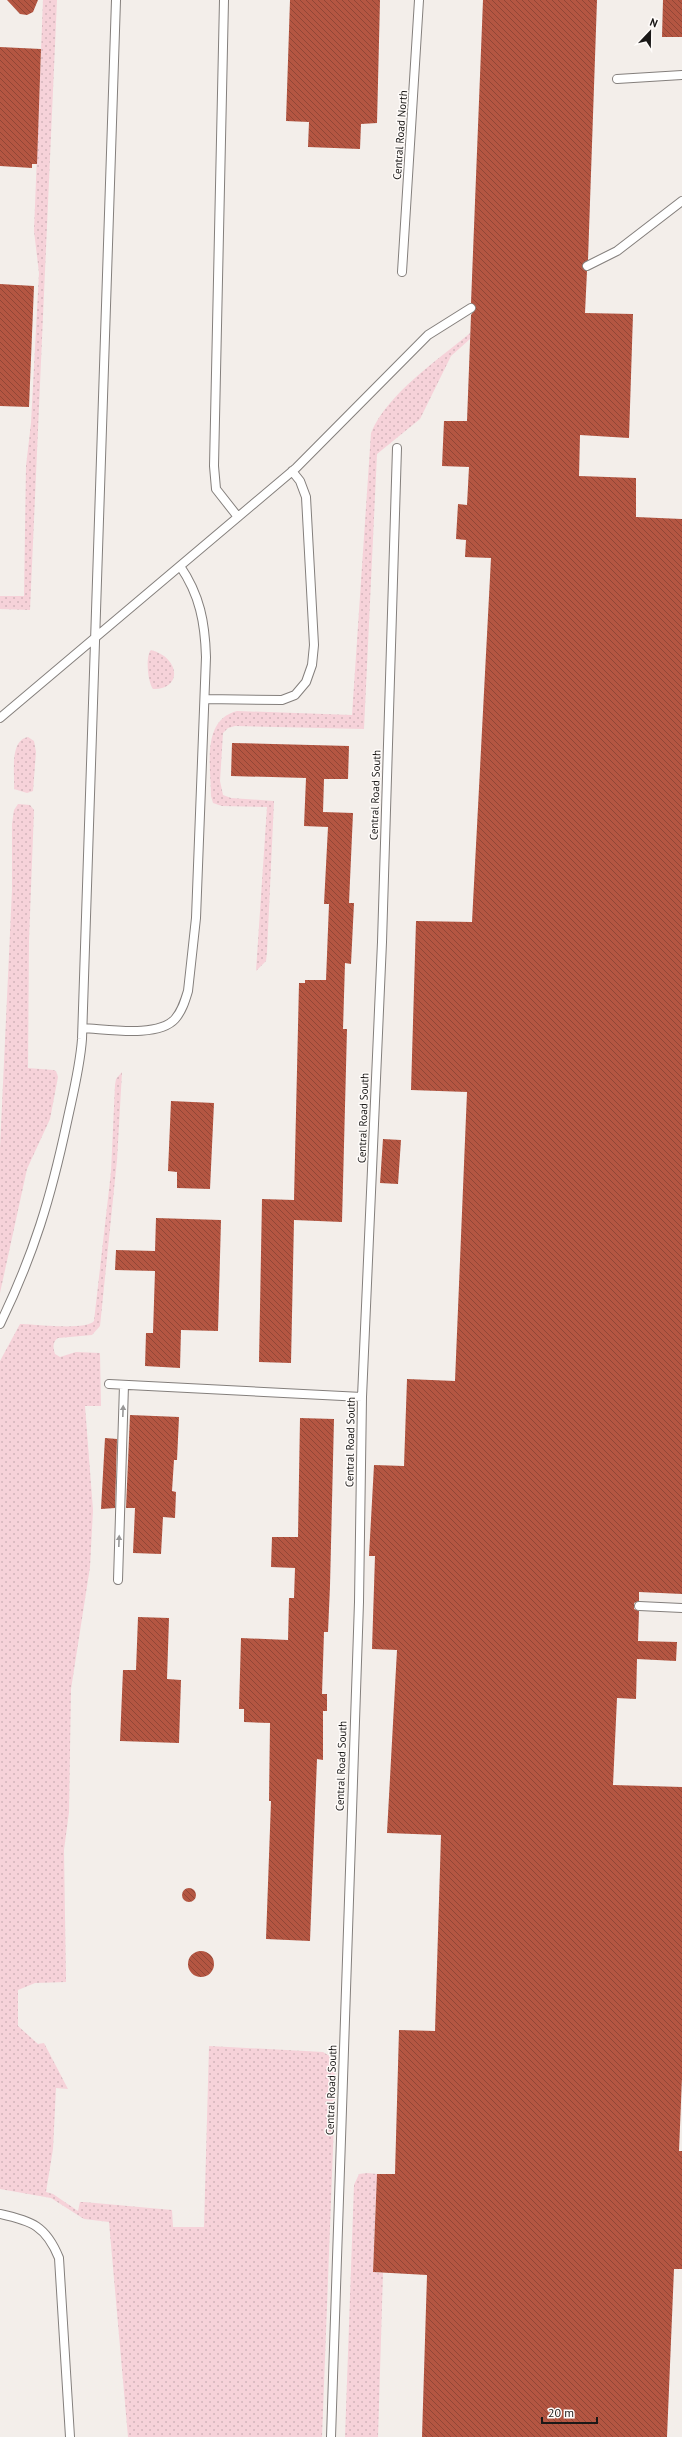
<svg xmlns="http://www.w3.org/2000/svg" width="682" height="2437" font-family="'PT Sans',sans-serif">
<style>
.grass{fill:url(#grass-dots)}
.building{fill:url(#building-back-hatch)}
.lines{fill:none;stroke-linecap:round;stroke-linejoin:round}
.service-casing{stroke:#847f7c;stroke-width:10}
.service{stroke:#fff;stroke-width:8}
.oneway{fill:#989797}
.labels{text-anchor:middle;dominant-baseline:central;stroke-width:3;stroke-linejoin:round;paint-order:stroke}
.street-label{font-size:11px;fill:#1a1817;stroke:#fffcfa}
</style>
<defs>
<pattern id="grass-dots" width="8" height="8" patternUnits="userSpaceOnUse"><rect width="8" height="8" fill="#f6d2d9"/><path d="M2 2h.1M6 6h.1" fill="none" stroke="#d2b4ba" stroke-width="1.8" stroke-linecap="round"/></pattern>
<pattern id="building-back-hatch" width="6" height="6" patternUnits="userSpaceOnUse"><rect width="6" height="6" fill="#b45642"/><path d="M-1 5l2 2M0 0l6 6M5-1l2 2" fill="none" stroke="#924636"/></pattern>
</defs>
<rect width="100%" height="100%" fill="#f3eeea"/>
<!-- grass -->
<path class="grass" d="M43,0H57L30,610L0,609V596H24L26,466L31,423L39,273L34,231Z
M470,333V339L451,356L420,419L377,454L364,729L235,726L228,728L223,733L220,781L223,795L231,798L274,801L267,952L266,961L256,971L267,807L222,806L213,803L211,796C211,767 201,720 237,711L352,715L371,433C387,394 438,360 470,333Z
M151,650C181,658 182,690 153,689C148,683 145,656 151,650Z
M28,737L34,741L36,752L33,791L27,793L14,789C15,775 9,740 28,737Z
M18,804L30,805L34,810L29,940L28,1068L53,1070L56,1071L58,1077L50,1119L27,1169L0,1293V1148L12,890V824L14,810Z
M122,1072L117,1160L100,1326L92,1335L58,1338C52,1342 53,1348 55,1354L60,1357L76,1352L100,1353L101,1406H85L93,1510L90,1567L71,1689L69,1812L64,1850L66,1982L35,1983L18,1990V2026L38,2044L44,2043L68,2089L56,2088L53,2149L46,2192L53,2194L78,2211L80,2202H84L172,2210L173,2227H204L209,2046L323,2052L331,2057L336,2070L322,2437H128L109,2222L84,2219L51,2198L0,2189V1361L20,1324C34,1324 86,1331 94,1321L111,1172L115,1085L116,1079Z
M367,2173L377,2174L373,2272L383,2273L378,2437H345L354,2185L359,2174Z"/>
<!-- building -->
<path class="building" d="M7,0H38L33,12L27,15L20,14Z
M290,0H380L377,123L361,124L360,149L308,147L309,122L286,121Z
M483,0H597L588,260L582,266L587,271L585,313L633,314L629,438L580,435L579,476L636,478V517L682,519V1594L639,1592V1601L634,1603V1609L639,1611L638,1641L677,1642L676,1661L637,1659L636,1699L617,1698L613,1785L682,1787V2078L679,2151H682V2269H674L667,2437H422L427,2275L373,2272L377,2174H395L399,2030L435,2031L441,1835L387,1833L397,1650L372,1649L375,1556H369L374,1465L404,1466L407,1379L455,1381L467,1092L411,1090L416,921L472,922L491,558L465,557L466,540L456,539L458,504L467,505L469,467L442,466L444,421H467L471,315L476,308L471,303Z
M663,0H682V37H662Z
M0,47L41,49L37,164H32V168L0,166Z
M0,284L34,286L29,407L0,406Z
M232,743L349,746L348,779H324L323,812L353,813L349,903H354L351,964L345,963L343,1029H347L342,1222L294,1220L291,1363L259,1362L262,1199L294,1200L299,983H305V980H326L329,904H324L328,827L304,826L306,778L231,776Z
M171,1101L214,1103L210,1189L177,1188V1172L168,1171Z
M383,1139L401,1140L398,1184L380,1183Z
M156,1218L221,1220L218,1331L181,1330L180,1368L145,1366L146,1333H153L155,1271L115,1270L116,1250L155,1251Z
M130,1415L179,1417L177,1460H174L172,1491L176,1492L175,1518L163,1517L161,1554L133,1553L135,1508H126Z
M300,1418L334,1419L330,1586L328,1632H324L322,1694H327V1711H323V1760L317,1759L310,1941L266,1939L271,1801H269L270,1723L244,1722V1709H239L241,1638L288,1640L289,1598H294L295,1568L271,1567L272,1537H298Z
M105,1438L117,1439L115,1508L101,1509Z
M138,1617L169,1618L167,1679L181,1680L179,1743L120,1741L123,1670H136Z
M182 1895a7 7 0 1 1 14 0a7 7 0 1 1-14 0Z
M188 1964a13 13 0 1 1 26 0a13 13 0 1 1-26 0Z"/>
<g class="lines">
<!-- service casing -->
<g class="service-casing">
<path id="service" d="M224,0L214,466L216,489L238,517
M617,79L682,75
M587,266L617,251L682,201
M402,272L419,0
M205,699L282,700L295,695L306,682L312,665L314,645L306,497L300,481L292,471
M0,718L296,468L428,335L471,308
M83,1028C107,1029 158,1038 175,1019C182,1011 185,1001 188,991L196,918L206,657C205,623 200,595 180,566
M0,1324C34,1254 51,1197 67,1122C73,1094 80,1067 82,1039L116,0
M109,1384L362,1397
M118,1580L124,1385
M639,1606L682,1608
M0,2214C32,2221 46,2226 59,2258L70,2437
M331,2437L359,1602L362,1397L382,942L397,448"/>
</g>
<!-- service -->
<use href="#service" class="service"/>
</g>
<!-- one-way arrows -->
<defs><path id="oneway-solid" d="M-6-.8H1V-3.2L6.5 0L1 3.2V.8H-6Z"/></defs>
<g class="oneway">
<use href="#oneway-solid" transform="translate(123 1411) rotate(-88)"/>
<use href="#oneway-solid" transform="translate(119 1541) rotate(-88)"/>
</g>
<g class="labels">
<!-- street labels -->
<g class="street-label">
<text transform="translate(400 135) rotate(-86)">Central Road North</text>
<text transform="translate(375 795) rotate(-88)">Central Road South</text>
<text transform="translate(363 1118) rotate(-88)">Central Road South</text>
<text transform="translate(350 1442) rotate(-89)">Central Road South</text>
<text transform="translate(341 1766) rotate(-88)">Central Road South</text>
<text transform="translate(331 2090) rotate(-88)">Central Road South</text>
</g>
</g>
<!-- north arrow -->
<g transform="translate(650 32) rotate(22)" stroke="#fffcfa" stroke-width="3" paint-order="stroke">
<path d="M0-3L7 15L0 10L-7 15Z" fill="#1a1817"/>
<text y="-6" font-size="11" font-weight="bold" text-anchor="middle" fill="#1a1817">N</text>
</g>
<!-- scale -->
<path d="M542 2417v6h55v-6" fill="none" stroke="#1a1817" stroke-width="2"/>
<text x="548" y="2417" font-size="12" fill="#1a1817" stroke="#fffcfa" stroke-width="3" paint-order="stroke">20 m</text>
</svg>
